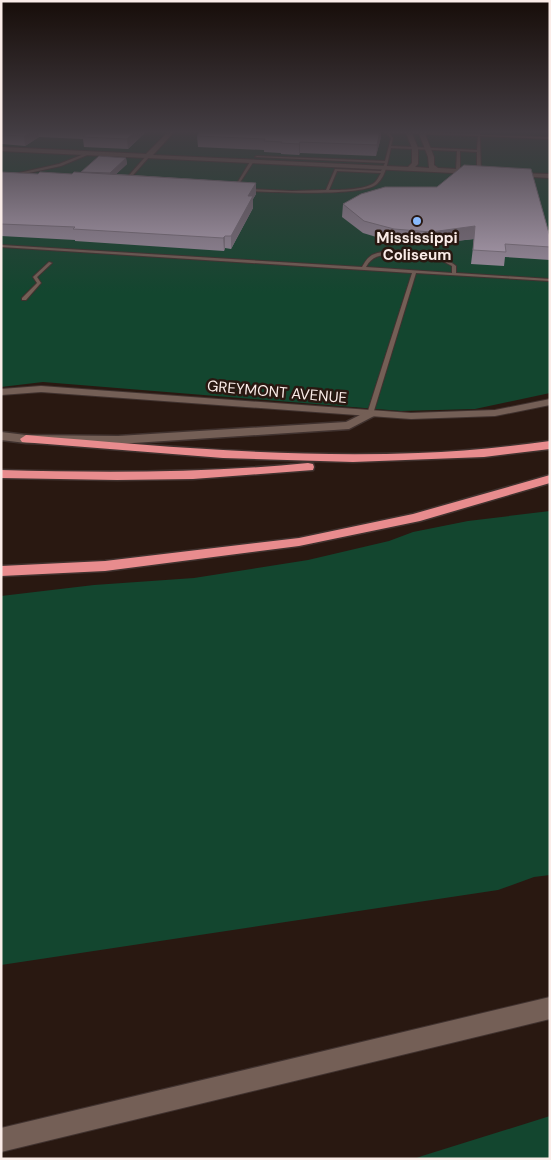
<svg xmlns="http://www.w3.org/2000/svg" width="551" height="1160" font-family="'DM Sans',sans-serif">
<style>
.green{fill:#13462f}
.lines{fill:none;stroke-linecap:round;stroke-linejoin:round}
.lane-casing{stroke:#40322f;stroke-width:2}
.street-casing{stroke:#40322f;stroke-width:2}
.secondary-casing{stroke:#40322f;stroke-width:3}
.highway-casing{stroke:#40322f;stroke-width:3}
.lane{fill:#745f56;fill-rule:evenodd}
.street{fill:#745f56;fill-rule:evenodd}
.secondary{fill:#745f56;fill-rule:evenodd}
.highway{fill:#e88c8e;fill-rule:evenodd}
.wall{fill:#9f92a3}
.shaded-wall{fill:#827784}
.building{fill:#b9aabd;stroke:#827784}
.poi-dot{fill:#89bafc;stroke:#291811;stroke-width:2}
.labels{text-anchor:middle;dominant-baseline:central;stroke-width:5;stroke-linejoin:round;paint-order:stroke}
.far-poi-label{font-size:15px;font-weight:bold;fill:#faece8;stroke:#291811}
.far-street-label{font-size:15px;fill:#faece8;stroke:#291811}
</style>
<rect width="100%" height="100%" fill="#291811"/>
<!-- green -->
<path class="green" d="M1,131H550V393L475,409L401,411L43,382L1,387Z
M550,511V875L534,877L498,890L1,965V596L94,585L194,578L308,560L389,541L413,532L468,521Z
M550,1116V1159H414L422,1156Z"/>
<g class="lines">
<!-- lane casing -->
<g class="lane-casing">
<path id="lane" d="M386,131L478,134V131H480V135L550,137V139L480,136L481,172L479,173L477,172V152L460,151V171L458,172L456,171L457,151L391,148C388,159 387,175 377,184C362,197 269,192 246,191L244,190L246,189L292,191L326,190L335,169L381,171L385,163L255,157L257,156L385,161L391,138L385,132ZM389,133L478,136L477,150L391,146L393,138ZM337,171L381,173C379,176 377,181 374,183C364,190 341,190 329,190Z
M89,152L92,153L61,166L1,179V177L59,164Z
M147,155L150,156L126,183H124V181Z
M251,160L254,161L235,190H233Z
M1,245L362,267C365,262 367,258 372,255C393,246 439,252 456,266V273L550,279V281L416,273L373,414L370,416L367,414L412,273L1,247ZM392,254C412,254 434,255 452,266V273L366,267C372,256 380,255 392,254Z
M49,262L52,263L37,277L41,283L40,284L26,300H22V298L37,283L33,277L34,276Z"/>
</g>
<!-- street casing -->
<g class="street-casing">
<path id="street" d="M169,131H175L153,155L408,167L412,163V148L405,131H411L418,148V164L415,167L429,168L428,157L418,131H424L434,157V165L438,168L475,170L478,172L475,174L1,151V147L146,154Z
M512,173L550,174V178L514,176L512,175Z
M41,386L411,413L495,410L550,399V405L495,416L411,419L41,392L1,395V389Z
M550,997V1019L1,1152V1128Z"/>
</g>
<!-- secondary casing -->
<g class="secondary-casing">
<path id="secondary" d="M370,410L376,414L374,416L349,429L118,444L26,443L1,440V432L26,435L118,436L346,422Z"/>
</g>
<!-- highway casing -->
<g class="highway-casing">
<path id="highway" d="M26,435C156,446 287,458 418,453C462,452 506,447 550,441V449L484,457L353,462L223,458L22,442L20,439Z
M308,463L313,464L314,467L313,470L193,479L117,480L1,478V470C104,473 206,473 308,463Z
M550,475V483L420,521L299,546L105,571L1,576V566L105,561L299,538L413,514Z"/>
</g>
<!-- lane -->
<use href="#lane" class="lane"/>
<!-- street -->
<use href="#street" class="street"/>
<!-- secondary -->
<use href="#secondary" class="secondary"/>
<!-- highway -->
<use href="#highway" class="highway"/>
</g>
<!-- wall -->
<path class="wall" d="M6,131H147L128,149L84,147L83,139L39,137L25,146L2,144L1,134Z
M201,131H381V137L376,156L300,153L299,155L281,154V153L264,152V150L198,147L197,136Z
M126,158L127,164L116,174L256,183V194L253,199V208L231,249L225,248L224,251L75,241V240L1,236V172L38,174H72L81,172Z
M343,204L550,237V260L505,257L504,266L471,264L474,239L429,244L393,242L363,233L342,217Z"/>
<!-- shaded-wall -->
<path class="shaded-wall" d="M32,131H38L39,137L25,146L24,136Z
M136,131H147L128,149L127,139Z
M380,131H381V137L376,156L377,145Z
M300,142V153L299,155V144Z
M126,158L127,164L111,179L110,173Z
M256,183V194L253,199V208L231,249V236L248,196Z
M475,226L474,239L429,244L431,232Z
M225,236V248L224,251L223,238Z"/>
<!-- building -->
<path class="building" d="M6,131H32L24,136L1,135Z
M91,131H136L127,139L83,137Z
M201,131H380L377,145L300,142L299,144L281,143L282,142L264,141L265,139L197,136Z
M99,156L126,158L110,173L81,172Z
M464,165L531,169L550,237V247L505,244L506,252L473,250L475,226L431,232L394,229L364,221L343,204L361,194L385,187H437Z
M1,172L38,174L40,172L72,174L74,172L256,183L248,196H253L231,236H225L223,238L73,229L75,227L1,224Z"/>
<!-- sky -->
<linearGradient id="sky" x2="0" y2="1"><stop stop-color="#170d09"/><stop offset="0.45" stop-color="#433d43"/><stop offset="1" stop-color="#433d43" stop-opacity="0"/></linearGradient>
<rect width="551" height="293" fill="url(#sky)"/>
<!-- markers -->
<circle class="poi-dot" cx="417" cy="221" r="5"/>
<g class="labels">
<!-- far-poi labels -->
<g class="far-poi-label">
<text x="417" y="238">Mississippi<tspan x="417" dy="17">Coliseum</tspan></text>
</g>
<!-- far-street labels -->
<g class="far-street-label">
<text transform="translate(277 392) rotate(5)">GREYMONT AVENUE</text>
</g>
</g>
<!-- border -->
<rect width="551" height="1160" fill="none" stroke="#faece8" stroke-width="5"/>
</svg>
